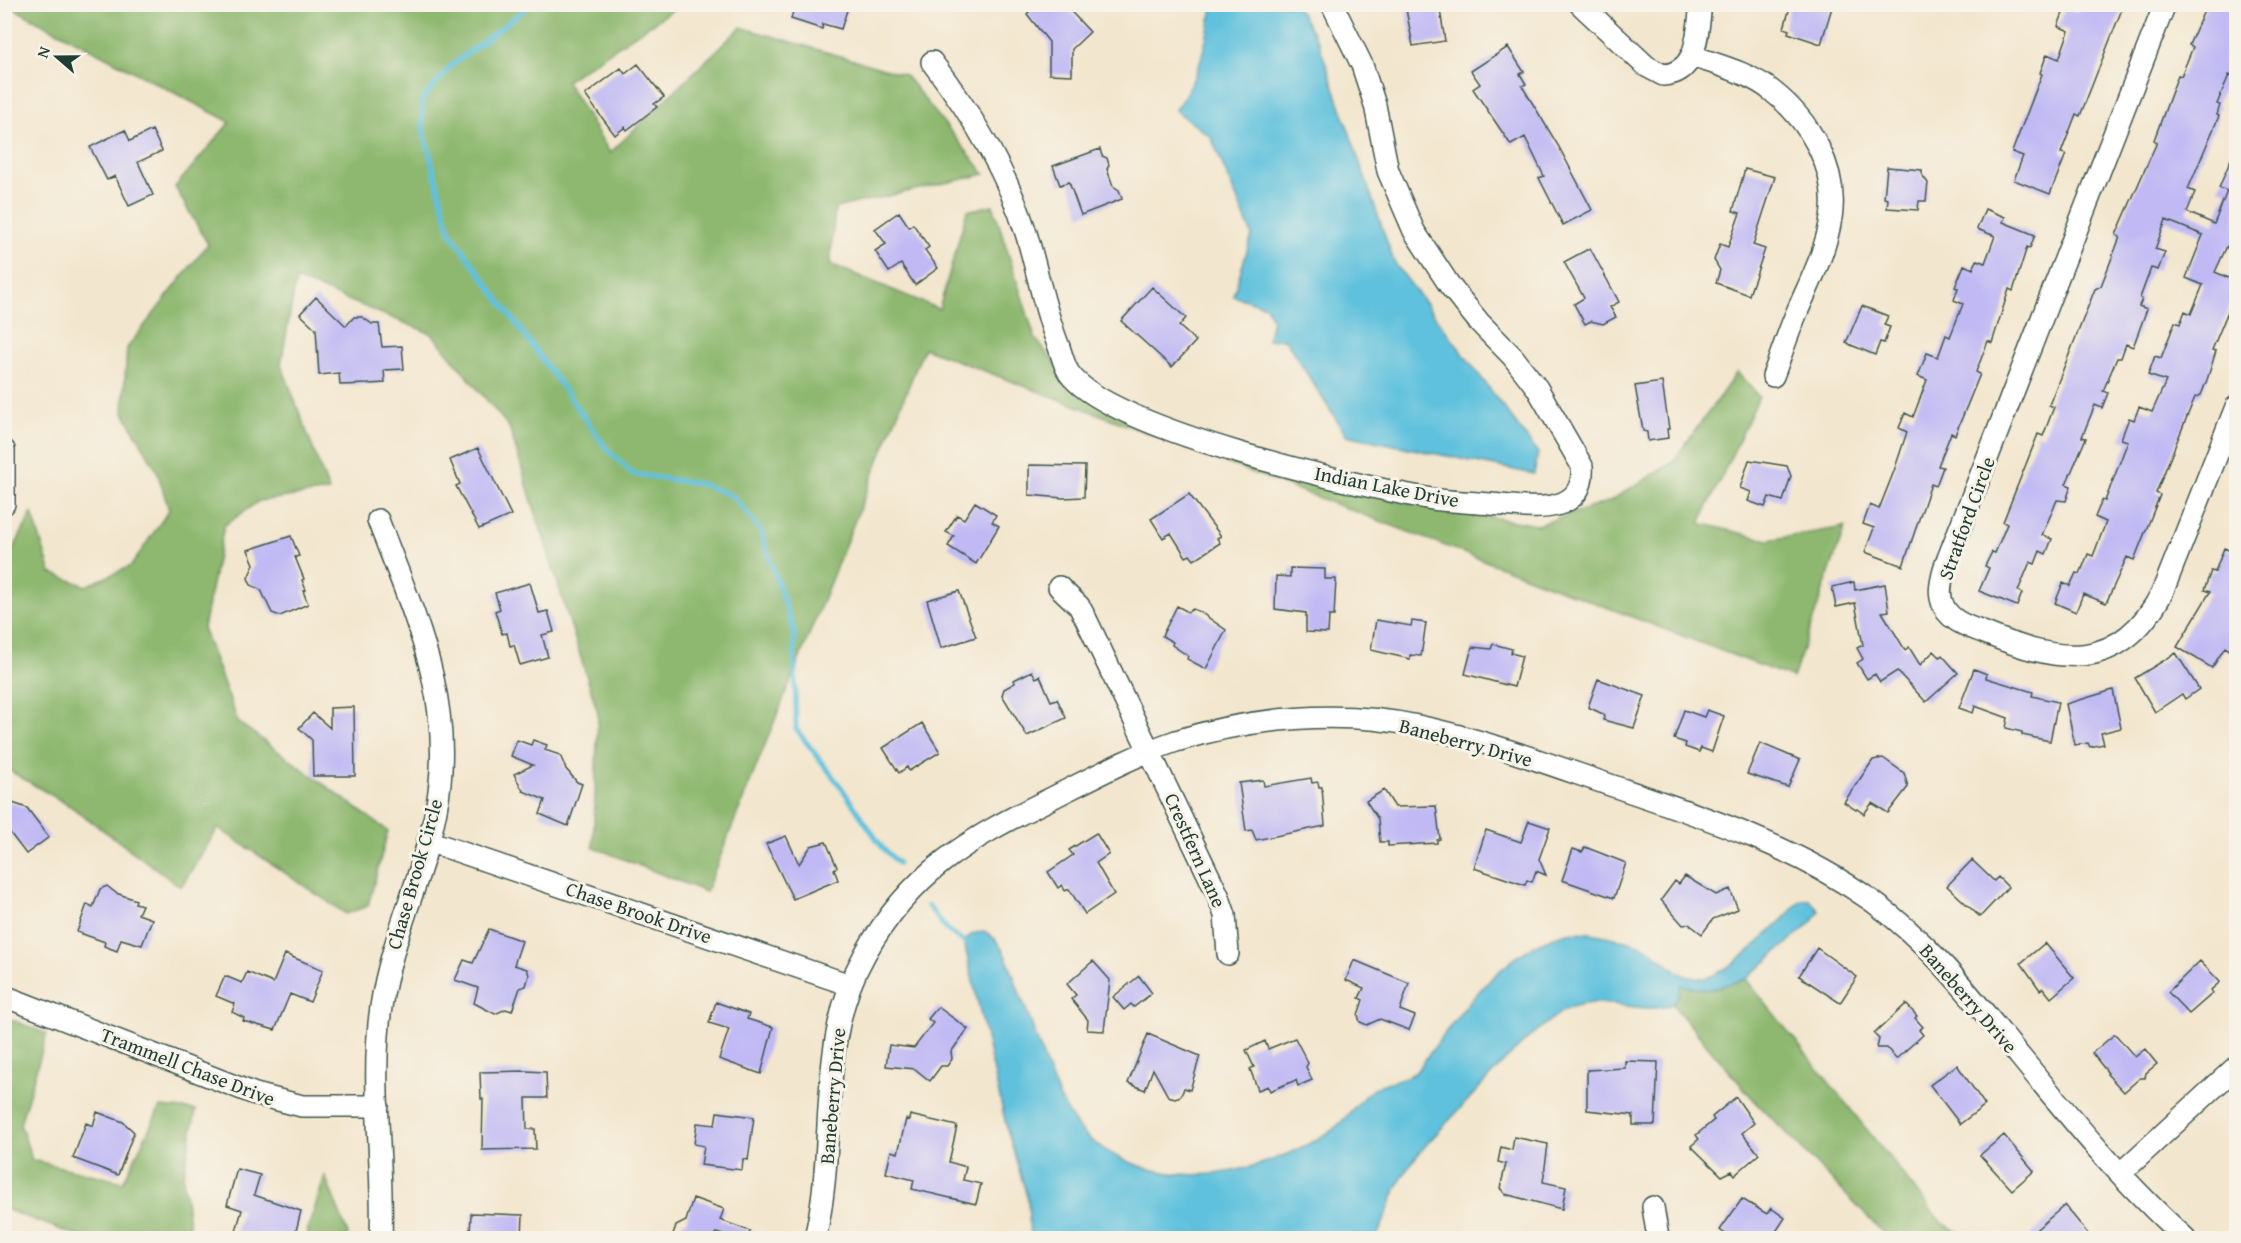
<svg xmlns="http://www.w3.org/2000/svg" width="2241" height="1243" font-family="'Gentium Book Plus',serif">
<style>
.forest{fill:#8eb86f;stroke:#567a52;stroke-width:1.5}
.water{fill:#5fc1dd;stroke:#3f7f88;stroke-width:1.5}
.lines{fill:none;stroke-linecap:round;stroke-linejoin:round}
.stream{stroke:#5fc1dd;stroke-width:5}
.building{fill:#c0b9f4}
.street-casing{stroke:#3f564b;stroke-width:24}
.street{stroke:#fff;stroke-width:21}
.labels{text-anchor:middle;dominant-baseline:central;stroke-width:6;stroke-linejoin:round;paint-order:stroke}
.street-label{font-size:20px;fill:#1f3d34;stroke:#f7f3e8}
</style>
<rect width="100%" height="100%" fill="#f7f3e8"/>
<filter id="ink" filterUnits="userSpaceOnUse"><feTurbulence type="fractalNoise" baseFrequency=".0167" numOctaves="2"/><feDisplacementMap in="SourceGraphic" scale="12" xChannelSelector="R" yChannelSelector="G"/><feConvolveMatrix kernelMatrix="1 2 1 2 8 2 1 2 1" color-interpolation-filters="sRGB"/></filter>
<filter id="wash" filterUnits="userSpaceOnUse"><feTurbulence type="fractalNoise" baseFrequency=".008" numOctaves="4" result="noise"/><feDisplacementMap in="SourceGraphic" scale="24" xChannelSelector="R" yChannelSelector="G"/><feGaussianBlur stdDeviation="1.35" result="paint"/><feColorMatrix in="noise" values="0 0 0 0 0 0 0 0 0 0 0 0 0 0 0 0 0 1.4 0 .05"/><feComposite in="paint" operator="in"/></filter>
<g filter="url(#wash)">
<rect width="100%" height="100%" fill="#f3e6ce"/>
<!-- forest -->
<path class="forest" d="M5,4L680,5L566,81L610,153L741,27L905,75L985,174L835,208L830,264L939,309L967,211L993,205L1035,338L1080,395L1207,448L1319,487L1537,525L1608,502L1672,463L1737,372L1759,397L1700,523L1768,540L1845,527L1793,678L924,348L706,892L593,847L598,713L509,427L432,334L296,279L281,364L329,491L259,501L224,526L203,628L238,722L388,831L368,906L346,914L218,828L181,887L70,806L5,768L4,567L32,513L51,573L86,586L131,566L169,510L157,471L123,411L127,348L208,244L175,187L230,122Z
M1746,979L1941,1222L1968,1238H1888L1752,1098L1672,1004L1679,995L1681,985L1707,990Z
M5,1017L47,1034L20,1124L32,1160L123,1182L160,1107L196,1110L183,1176L190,1231L213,1238H83L5,1209Z
M325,1176L348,1234L347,1238H305Z"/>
<!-- water -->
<path class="water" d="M1213,5H1296L1318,41L1394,262L1538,453L1534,474L1346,435L1285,339L1268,340L1272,319L1266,306L1233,296L1252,235L1211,137L1175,110C1201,75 1205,46 1213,5Z
M1801,900H1810L1819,911L1814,920L1746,979L1707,990L1681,985C1680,992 1678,1000 1671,1004C1644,1018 1595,989 1560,1013C1521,1040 1491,1075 1459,1110C1439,1131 1418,1151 1403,1176C1391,1195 1387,1219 1376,1238H1030L1028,1200L1007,1129L964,942L972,934L984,931C1005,941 1013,976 1021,997C1039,1039 1048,1084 1074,1122C1086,1139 1102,1149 1120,1158C1189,1191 1265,1171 1328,1133C1346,1122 1356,1101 1373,1089C1386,1080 1402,1081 1415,1073C1455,1021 1499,949 1568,933C1586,929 1622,940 1639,945C1664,953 1671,979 1702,978C1727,978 1784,919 1801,900Z"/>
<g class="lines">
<!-- stream -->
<path class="stream" d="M532,4L452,65L422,100L423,129L450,232L607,449L633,474L701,484L733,496L760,530L794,631L796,729L841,787L882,847L898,863
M928,906L947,930L964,942"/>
</g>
<g id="blocks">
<!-- building -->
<path class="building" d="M795,4H849L841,29L823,24L822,29L791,19Z
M1036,4H1064L1090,32L1072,49V75L1049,74V42L1027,14Z
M1405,4H1439L1445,41L1413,46Z
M1791,4H1833L1821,44L1788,33L1789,30L1784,28Z
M2080,4H2124L2080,116L2076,114L2061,153L2066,154L2050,194L2014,180L2023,156L2012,152L2042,74L2040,73L2047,54L2059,59L2069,31L2058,26L2065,8L2077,12Z
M2207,4H2236V78L2229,75L2217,104L2220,105L2217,115L2219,116L2188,189L2195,192L2187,212L2214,224L2227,191L2219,188L2236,147V250L2227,246L2215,272L2236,281V292L2212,350L2216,351L2207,380L2201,395L2195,397L2156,493L2160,495L2134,560L2127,557L2106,603L2083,594L2076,612L2055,603L2063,583L2070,586L2076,573L2080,574L2088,554L2093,556L2106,522L2095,517L2102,500L2105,501L2128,441L2121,439L2129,418L2134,420L2139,407L2152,412L2166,381L2148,375L2155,356L2161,358L2175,322L2180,324L2185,311L2191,314L2203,285L2186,278L2203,235L2166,220L2155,249L2165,252L2158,270L2151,268L2140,298L2142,299L2139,306L2147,309L2133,347L2126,344L2121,358H2117L2103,391L2108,393L2102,408L2095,405L2082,437L2086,438L2066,484L2071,486L2066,501L2057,500L2042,535L2052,539L2046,554L2040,551L2035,564L2030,562L2018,591L2022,593L2017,606L1979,591L1989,568L1985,566L1992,552L1995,553L2007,524L2003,522L2038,434L2043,436L2054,407L2049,405L2095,289L2101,286L2120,237L2116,235L2157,142L2154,140L2178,75L2181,76L2193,47L2189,45Z
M1508,47L1524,72L1520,74L1526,84L1522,86L1559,147L1592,210L1563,225L1539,178L1544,176L1525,137L1511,145L1473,89L1480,84L1471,71Z
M638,64L664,97L654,104L657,107L627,130L625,127L615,135L585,95L621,68L625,74Z
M125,130L130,141L152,130L162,151L138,162L153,195L129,206L115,176L107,180L90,147Z
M1100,149L1102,156L1107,158L1109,165L1107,169L1113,186L1119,190L1122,199L1081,215L1069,182L1060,185L1053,166Z
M1887,167L1922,170V175L1928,183L1926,201H1919L1918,210L1887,208L1888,199L1884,198Z
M1745,169L1775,177L1753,245L1765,249L1749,295L1716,283L1720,270L1714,260L1720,244L1728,247L1740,213L1733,211Z
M1985,209L2005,217L2003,222L2035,235L2030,248L2027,247L2013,291L2009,289L1992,343L1988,341L1976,372L1980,374L1955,435L1951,433L1938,466L1943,467L1936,486L1931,484L1903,566L1865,552L1874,528L1863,524L1870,505L1879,509L1894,471L1907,432L1899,428L1905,413L1913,417L1927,380L1918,376L1927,353L1938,357L1946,335L1950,337L1963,304L1954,300L1958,288L1955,287L1964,265L1973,269L1977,260L1985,263L1995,236L1977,229Z
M899,212L909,227L913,224L929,247L925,250L938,268L915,285L901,264L889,272L875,251L886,244L875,229Z
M1590,248L1619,302L1610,307L1616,317L1603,324L1591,321L1585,324L1574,304L1584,298L1564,262Z
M1152,287L1186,318L1179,326L1196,341L1172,367L1121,321Z
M316,297L346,326L354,317H362L372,324H379L382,347L402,346L404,369L384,370L385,383L369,384L340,385L339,373L319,375L316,329L300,314Z
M1862,306L1888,316L1884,325L1890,327L1884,343L1880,342L1875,355L1846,343Z
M1662,382L1669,429H1667L1668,438L1648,441L1647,432L1643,431L1635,386Z
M478,448L511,515L479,529L456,486L460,484L450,460Z
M1749,460L1787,466L1791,476L1783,501L1769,497L1765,507L1748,501L1751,492L1740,488Z
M1029,465L1085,466L1084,497L1063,498L1029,495Z
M1189,494L1221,536L1217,538L1220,543L1194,560L1190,555L1186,557L1171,533L1163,538L1151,519Z
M975,502L996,515L992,522L999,526L976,564L948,546L954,536L946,532L957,515L964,519Z
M291,536L299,556L295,557L304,579L302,580L306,590L303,591L308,604L280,616L272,613L261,590L251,585L248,578L254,564L248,550Z
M2224,548L2236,553V654L2225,647L2212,668L2177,647L2210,592L2204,590L2211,571L2215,572Z
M1290,568L1325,569V579H1336L1334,616H1329L1328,633L1306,632V613L1275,609L1276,576L1290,577Z
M1854,582L1855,590L1885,584L1889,611L1882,612L1905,650L1909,647L1920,665L1934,651L1940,657L1942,655L1958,673L1926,702L1897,671L1880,682L1875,674L1867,679L1857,663L1863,659L1857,648L1863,645L1855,603L1836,607L1832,587Z
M530,583L539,613L548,611L554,632L542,635L548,657L520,665L514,645L510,646L507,633L502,634L495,611L500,609L495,593Z
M959,591L976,637L941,648L927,600Z
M1177,606L1188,612L1193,609L1200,612L1226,630L1206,669L1187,659L1188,656L1172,645L1173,642L1162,636Z
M1376,620L1411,626L1412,621L1426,623L1421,656L1410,655V659L1371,650Z
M1493,644L1512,649L1511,653L1522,656L1514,687L1465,674L1472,647L1491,649Z
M2176,653L2199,689L2185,699L2182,694L2155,712L2135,678Z
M1974,669L1987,674L1986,678L2033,692L2032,696L2058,702L2050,741L2022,735V732L2006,728L2008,718L1975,706L1973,713L1959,708Z
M1032,671L1036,678L1040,676L1051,701L1057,699L1066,718L1027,736L1002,695L1004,689L1015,683L1014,680Z
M1598,679L1645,696L1634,728L1603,720L1605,715L1588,707Z
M2113,690L2121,728L2101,733L2104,744L2090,747L2088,743L2075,745L2066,704Z
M354,707L355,776H313L312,740L299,728L313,713L330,728V708Z
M1684,710L1704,717L1707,710L1724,716L1712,752L1701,748L1699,752L1685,747L1686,743L1674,739Z
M922,723L940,752L909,771L907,767L899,773L883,748Z
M517,740L531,745L533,740L547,745L545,750L560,755L566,769L577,782L582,784L568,826L540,814L545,800L523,791L514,774L533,765L511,756Z
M1760,743L1800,760L1788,787L1747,774Z
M1883,758L1904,773L1908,787L1888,813L1872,803L1864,814L1857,809L1856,810L1844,802L1873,760Z
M1311,778L1312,783L1318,782L1319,787H1322L1325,826L1256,840L1252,830L1246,831L1239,783L1263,780L1264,786Z
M1384,790L1395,807L1436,806L1440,839L1437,840V843L1388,846V842H1380L1378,819L1366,801Z
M4,800L27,808L49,837L26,854L4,825Z
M1529,821L1550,828L1539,859L1546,875L1536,871L1532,882L1527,880L1525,885L1474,868L1486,830L1521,842Z
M1096,833L1109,854L1096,863L1114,894L1085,914L1069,889L1065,891L1062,885L1058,888L1048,872L1073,855L1069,850Z
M786,836L799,864L811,846L826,842L837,867L834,869L838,880L793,899L766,844Z
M1585,847L1626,863L1614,898L1562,880L1573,849L1582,852Z
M1972,860L1994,881L1998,877L2008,887L1980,917L1947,886Z
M1685,876L1716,895L1730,889L1738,909L1713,919L1702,934L1689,924L1683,925L1661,900L1675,881L1679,884Z
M107,886L116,893L136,900L135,903L142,905L138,914L152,919L142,945L121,939L117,951L104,946L105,942L77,932L87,904L93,907L100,889Z
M489,929L522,941L514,965L527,969L529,975L526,986L520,988L512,1011L506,1009L495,1014L474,1003L478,988L455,980L464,960L473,963Z
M2045,943L2074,978L2051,998L2043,988L2040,990L2021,963Z
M1817,948L1857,977L1840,1003L1799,976Z
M285,954L323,970L310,1002L290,994L275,1030L243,1021L244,1018L232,1012L235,1004L216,996L225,976L242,983L247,972L273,983Z
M1354,960L1409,983L1400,1010L1415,1016L1409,1030L1380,1019L1367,1025L1360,1022L1358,1015L1363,1000L1359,998L1364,988L1346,980Z
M1093,961L1110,980L1104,1031L1087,1030L1088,1020L1071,999L1076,995L1067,984Z
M2200,961L2220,982L2211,990L2213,993L2189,1014L2168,992Z
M1139,976L1152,993L1134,1007L1131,1004L1124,1010L1113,997Z
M716,1002L749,1014L747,1019L773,1027L761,1074L719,1059L729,1029L709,1023Z
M1906,1004L1917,1016L1915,1018L1923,1027L1919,1030L1923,1035L1896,1059L1887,1048H1877L1879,1039L1874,1034Z
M938,1007L968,1029L951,1052L952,1059L947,1066H941L930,1081L915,1069L886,1066L889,1045L914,1048L933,1023L928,1019Z
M1148,1034L1200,1056L1190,1090L1184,1088L1181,1096L1175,1098L1168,1096L1153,1069L1145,1090L1128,1083Z
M2115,1034L2135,1057L2145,1049L2157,1064L2146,1073L2145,1078H2140L2124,1092L2107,1074L2108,1073L2092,1053Z
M1295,1038L1308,1063L1306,1067L1312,1080L1298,1086L1296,1080L1270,1091L1268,1086L1258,1090L1250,1069L1254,1067L1246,1050L1265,1041L1268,1049Z
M1625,1061L1658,1062L1655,1125H1633V1115L1587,1110V1070L1625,1068Z
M1957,1065L1985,1105L1960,1124L1930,1085Z
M525,1071L546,1072L547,1098H526L527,1129H535L536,1149L482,1150L483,1099H481L480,1072Z
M1736,1097L1754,1123L1742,1133L1759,1154L1735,1175L1732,1171L1722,1176L1691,1146L1699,1139L1696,1135L1714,1120L1712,1117Z
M97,1112L123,1122L134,1132L118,1175L73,1158L86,1123L93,1126Z
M717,1112L754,1117L748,1160L743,1159L742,1170L701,1165L704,1146L694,1144L697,1123L715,1125Z
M910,1115L957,1126L949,1162L966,1167L963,1180L981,1184L976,1204L912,1189L914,1180L886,1173L891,1151L898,1153L906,1119L909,1120Z
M2004,1135L2034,1171L2012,1190L1980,1155Z
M1514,1137L1548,1144L1543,1182L1566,1187L1562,1209L1505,1194L1500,1188L1506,1164L1498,1162L1501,1147L1512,1150Z
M237,1169L260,1175L254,1195L301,1211L294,1239H247L248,1234L236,1231L242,1210L227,1205Z
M693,1198L724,1209L720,1220L750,1231L748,1239H736L716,1233L714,1239H671L676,1226L686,1221Z
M1742,1199L1767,1214L1771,1208L1785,1218L1771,1239H1732L1720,1230Z
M2065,1205L2092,1239H2027L2038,1228Z
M471,1213L523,1215L522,1236L481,1239L482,1235L470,1234Z"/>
</g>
</g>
<g filter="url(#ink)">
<use href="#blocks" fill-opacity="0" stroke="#3f564b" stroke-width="1.5"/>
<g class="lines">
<!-- street casing -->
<g class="street-casing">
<path id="street" d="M1580,4L1646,66L1663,75C1699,73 1697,32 1701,4
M2165,4L1945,566C1942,578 1938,591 1942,602C1947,621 1970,627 1985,633C2058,663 2119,674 2162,593L2236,407
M1692,56C1718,65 1750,73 1772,91C1809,120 1839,169 1831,218C1826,251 1810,282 1797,312C1788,333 1781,355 1773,376
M932,62C971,113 1007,172 1026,233C1038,272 1044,310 1059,347C1062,356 1064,365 1069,373C1108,429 1360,487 1432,499C1451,502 1472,502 1491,504C1527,507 1586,519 1582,466L1537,388L1513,357L1479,322L1450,286L1414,231L1388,171L1375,105L1362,65L1332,4
M4,450V504
M378,520C415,617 457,703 436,810C423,877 391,938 381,1007C370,1083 384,1162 381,1238
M1059,587L1079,606L1086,619L1218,895L1225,915L1228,954
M428,841L850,985
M4,996L255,1094L302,1106H378
M2121,1173L2236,1067
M1653,1207L1658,1238
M815,1238C838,1144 815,1042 865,954C911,872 967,840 1048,800C1090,779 1132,756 1176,741C1252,717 1340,710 1418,726C1485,740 1551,765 1616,787C1705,817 1794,846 1872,901C1926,940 1967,991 2009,1043C2064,1110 2120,1180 2185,1238"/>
</g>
<!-- street -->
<use href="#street" class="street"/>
</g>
</g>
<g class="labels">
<!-- street labels -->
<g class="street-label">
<text transform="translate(1387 486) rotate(11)">Indian Lake Drive</text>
<text transform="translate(1966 518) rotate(-70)">Stratford Circle</text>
<text transform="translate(1466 742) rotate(15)">Baneberry Drive</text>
<text transform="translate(1196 850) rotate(66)">Crestfern Lane</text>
<text transform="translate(414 874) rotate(-74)">Chase Brook Circle</text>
<text transform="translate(639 912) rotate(19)">Chase Brook Drive</text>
<text transform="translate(1969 998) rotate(49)">Baneberry Drive</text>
<text transform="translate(188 1066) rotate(21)">Trammell Chase Drive</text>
<text transform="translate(832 1096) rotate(-85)">Baneberry Drive</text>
</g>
</g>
<!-- margin -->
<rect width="2241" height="1243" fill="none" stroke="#f7f3e8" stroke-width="24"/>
<!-- north arrow -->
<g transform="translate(57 57) rotate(290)" stroke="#f7f3e8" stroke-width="4.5" paint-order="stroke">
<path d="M0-4.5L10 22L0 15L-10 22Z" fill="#1f3d34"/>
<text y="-9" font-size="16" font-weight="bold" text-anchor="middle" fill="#1f3d34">N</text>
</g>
</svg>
